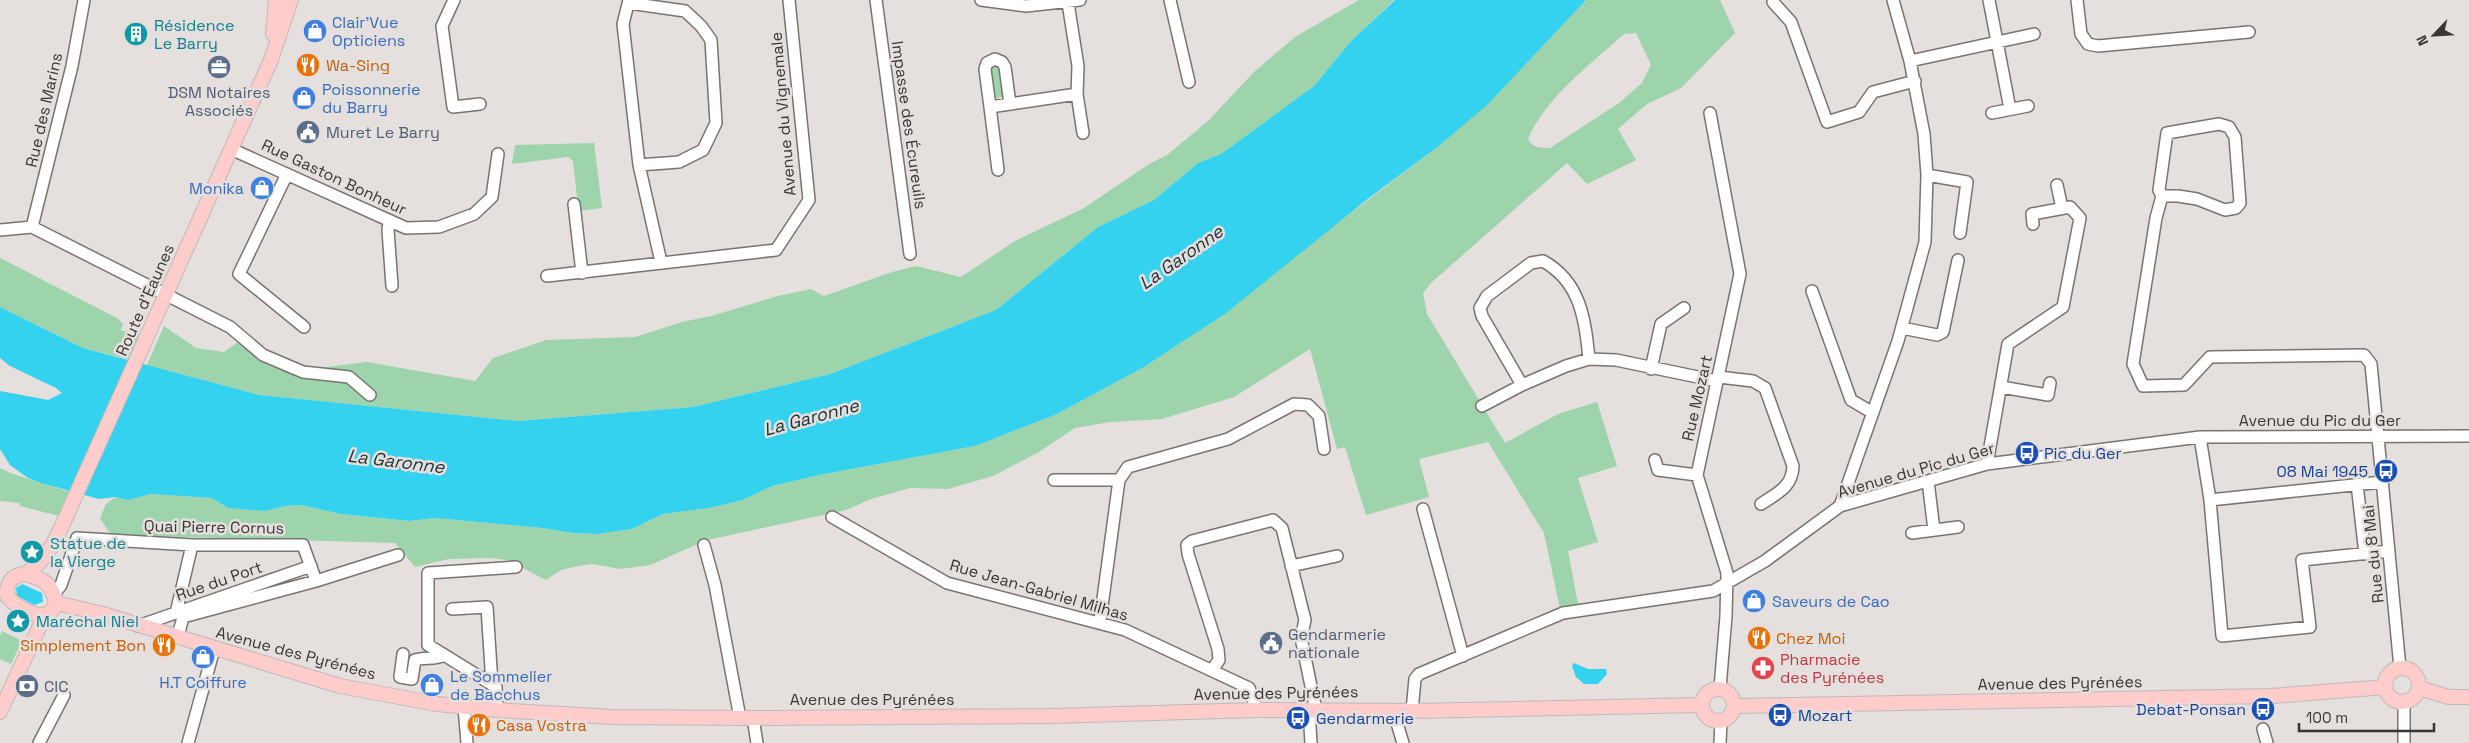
<svg xmlns="http://www.w3.org/2000/svg" width="2469" height="743" font-family="'Space Grotesk',sans-serif">
<style>
.green{fill:#9dd4ac;fill-rule:evenodd}
.water{fill:#34d2ef}
.lines{fill:none;stroke-linecap:round;stroke-linejoin:round}
.minor-casing{stroke:#797371;stroke-width:14}
.major-casing{stroke:#bcbbbb;stroke-width:16}
.minor{stroke:#fff;stroke-width:11}
.major{stroke:#fdcccb;stroke-width:14}
.labels{text-anchor:middle;dominant-baseline:central;stroke-width:5;stroke-linejoin:round;paint-order:stroke}
.shop-label{font-size:16px;fill:#366cbe;stroke:#e5dfdd;text-anchor:start}
.culture-label{font-size:16px;fill:#0d838f;stroke:#e5dfdd;text-anchor:start}
.food-label{font-size:16px;fill:#c56008;stroke:#e5dfdd;text-anchor:start}
.service-label{font-size:16px;fill:#4e5e75;stroke:#e5dfdd;text-anchor:start}
.street-label{font-size:16px;fill:#393736;stroke:#e5dfdd}
.transit-label{font-size:16px;fill:#164399;stroke:#e5dfdd;text-anchor:start}
.health-label{font-size:16px;fill:#be3a42;stroke:#e5dfdd;text-anchor:start}
.water-label{font-size:18px;font-style:italic;fill:#193237;stroke:#e5dfdd}
</style>
<rect width="100%" height="100%" fill="#e5dfdd"/>
<!-- green -->
<path class="green" d="M1359,0H1394L1351,41L1314,86L1221,154L1198,163L1154,200L1098,227L996,310L830,374L693,407L518,421L260,395L147,365L164,326L196,348L224,352L238,342L296,371L367,362L475,381L493,358L546,340L635,337L682,322L711,316L778,296L811,289L824,296L892,272L916,266L961,277L1015,241L1084,208L1149,164L1167,155L1208,121L1254,72L1295,37Z
M1586,0H1720L1735,33L1681,88L1647,104L1618,129L1636,160L1587,184L1567,163L1431,283L1423,293L1427,314L1505,443L1558,414L1597,402L1617,466L1578,478L1598,542L1568,551L1578,604L1560,609L1544,533L1488,442L1419,459L1429,497L1366,515L1345,447L1337,449L1310,349L1234,397L1162,419L1110,422L1075,428L1039,452L993,476L948,489L910,488L871,499L846,510L707,540L650,565L621,569L592,564L578,566L561,570L546,580L507,560L491,558L449,559L415,567L395,543L111,535L100,518L106,504L116,497L128,500L151,494L212,498L228,508L265,511L286,506L301,505L341,514L409,521L435,518L542,528L572,533L597,534L632,529L663,514L709,508L743,500L772,486L819,475L975,446L1055,415L1144,367L1183,341L1440,145L1486,105ZM1636,33L1651,65L1642,83L1619,103L1550,148C1540,148 1533,148 1528,139C1544,99 1593,62 1624,34Z
M992,64L1001,66L1004,96L998,98L993,96L988,72Z
M594,143L602,208L581,211L579,215L573,161L568,157L512,164L515,145Z
M0,258L117,318L123,324L121,330L126,332L129,326L142,336L131,360L83,348L0,307Z
M0,468L13,474L70,492L59,516L20,506L19,503L0,501Z
M2,631L22,641L11,664L0,659V636Z"/>
<!-- water -->
<path class="water" d="M1395,0H1586L1487,105L1440,145L1369,198L1226,313L1144,367L1055,415L975,446L819,475L772,486L743,500L709,508L663,514L632,529L597,534L573,533L542,528L435,518L409,521L341,514L301,505L286,506L265,511L228,508L212,498L151,494L128,500L115,497L99,499L41,483L28,478L10,465L0,449V391L48,400L62,393L56,388L10,366L0,358V307L83,348L260,395L518,421L693,407L830,374L996,310L1098,227L1154,200L1198,163L1221,154L1314,86L1351,41Z
M22,584L42,593L43,602L34,605L17,596L16,588Z
M1574,663L1588,669H1606L1607,674L1598,684H1584L1576,677L1572,666Z"/>
<g class="lines">
<!-- minor casing -->
<g class="minor-casing">
<path id="minor" d="M454,0L442,26L453,107L480,104
M629,0L623,24L639,165L661,262
M876,0L910,254
M981,0L1026,6L1080,0
M1170,0L1189,82
M1989,0L2010,109
M2077,0L2081,34L2088,44L2098,46L2249,32
M1773,2L1791,22L1827,122L1859,112L1873,92L1915,81
M629,3L685,11L701,26L711,40L716,123L703,150L679,162L639,165
M1068,3L1078,66L1077,94L1083,133
M1910,61L2034,34
M990,107L985,69L987,63L995,59L1002,62L1005,67L1010,104
M1710,113L1740,274L1697,475L1727,573L1726,616L1720,688
M1992,113L2028,106
M2219,124L2229,127L2235,137L2240,203L2236,208L2225,210L2197,199L2178,196H2162L2159,190L2167,133Z
M231,149L406,228L439,227L474,214L492,197L498,154
M998,170L990,107L1077,94
M287,174L239,274L304,327
M1927,175L1967,182L1960,233
M2057,185L2062,208
M2162,196L2156,218L2133,364L2143,386L2184,385L2210,357L2364,355L2371,364L2400,668
M574,204L582,273
M389,221L388,230L392,286
M32,227L72,66L84,0
M0,230L32,227L230,327L263,355L303,372L349,377L370,395
M547,276L776,250L809,200L789,0
M1812,291L1851,400L1873,413
M1902,328L1937,335L1943,332L1958,260
M1651,369L1661,324L1684,308
M1719,377L1753,381L1765,388L1793,466C1792,488 1777,493 1761,504
M1522,385L1482,316L1480,308L1487,296L1531,263L1543,261C1581,282 1585,320 1589,359
M2001,387L2048,395L2050,383
M1482,406L1522,385L1566,366L1589,359L1616,360L1717,381
M2200,437L2210,500L2222,636L2310,627L2302,560L2389,551
M1655,460L1658,470L1697,475
M1987,464L2008,344L2063,307L2080,218L2070,207L2032,214L2033,224
M1054,480H1119
M1928,481L1934,530
M2357,484L2365,554
M2210,500L2382,482
M1840,506L1898,341L1925,242L1927,175L1924,134L1910,61L1893,0
M1423,509L1463,656
M832,517L947,583L1125,630L1249,688L1257,710
M1912,533L1958,527
M704,545L715,585L740,718
M1291,566L1337,556
M54,594L61,585L77,538L192,545H303L316,581
M452,609L487,607L492,684
M176,613L192,545
M1100,621L1119,480L1128,467L1228,439L1294,404L1308,405L1319,416L1324,449
M138,626L311,566
M178,636L183,617L316,581L398,555
M403,654L400,677L412,679L415,660C425,657 436,660 444,655
M1212,670L1219,660L1218,649L1188,554L1187,545L1192,541L1273,520L1282,528L1305,620L1301,638L1316,710
M464,707L467,743
M497,710L496,687L428,645V573L516,567
M1309,710L1311,743
M1393,710L1403,743
M1412,711L1415,679L1419,674L1563,613L1713,591L1765,561L1840,506L1987,464L2200,437L2469,436
M753,718L757,743
M2263,729L2267,743
M39,743L64,695
M188,743L214,649
M1720,743L1721,721
M2404,743V702"/>
</g>
<!-- major casing -->
<g class="major-casing">
<path id="major" d="M273,34L276,0
M25,574C44,562 52,547 61,528L271,60L291,0
M25,574C43,578 52,584 56,603C48,628 18,608 7,596C6,583 12,575 25,574Z
M56,603L103,614L340,686L437,704L497,710L612,717L746,718L1052,716L1257,710L1412,711L1702,705
M2385 685a17 17 0 1 1 34 0a17 17 0 1 1-34 0Z
M2419,688L2449,697H2469
M1702 705a16 16 0 1 1 32 0a16 16 0 1 1-32 0Z
M1735,706L2272,696L2386,687
M0,712L45,615"/>
</g>
<!-- minor -->
<use href="#minor" class="minor"/>
<!-- major -->
<use href="#major" class="major"/>
</g>
<!-- icons -->
<defs>
<g id="shop-disc" transform="scale(1.25)"><circle r="9.5" fill="#3f7fe0" stroke="#e5dfdd"/><path d="M-5-2.5h2.3a2.7 3.5 0 0 1 5.4 0H5L5.5 6h-11ZM-1.5-2.5h3a1.5 2.3 0 0 0-3 0Z" fill="#fff"/></g>
<g id="building-disc" transform="scale(1.25)"><circle r="9.5" fill="#0f9aa8" stroke="#e5dfdd"/><path d="M-4-6H4V6H1V3H-1V6H-4ZM-2.5-4.3h1.7v1.8h-1.7ZM.8-4.3h1.7v1.8H.8ZM-2.5-1h1.7V.8h-1.7ZM.8-1h1.7V.8H.8Z" fill="#fff"/></g>
<g id="restaurant-disc" transform="scale(1.25)"><circle r="9.5" fill="#e8710a" stroke="#e5dfdd"/><path d="M-5-6h1v4h1v-4h1v4h1v-4h1v5L-1.5 .5V6h-2V.5L-5-1ZM5-6V6H3V1.5H1.5Q1.5-4 5-6Z" fill="#fff"/></g>
<g id="office-disc" transform="scale(1.25)"><circle r="9.5" fill="#5c6f8a" stroke="#e5dfdd"/><path d="M-6-3h4V-5.5h4V-3h4V5H-6ZM-1-4.5V-3h2v-1.5ZM-6 0V1H6V0Z" fill="#fff"/></g>
<g id="civic-disc" transform="scale(1.25)"><circle r="9.5" fill="#5c6f8a" stroke="#e5dfdd"/><path d="M-.6-6.5H3V-4.5H.6V-3L4-1V1h2V6H-6V1h2V-1L-.6-3ZM-1.2 2.5V6h2.4V2.5Z" fill="#fff"/></g>
<g id="bus-disc" transform="scale(1.25)"><circle r="9.5" fill="#1a4fb4" stroke="#e5dfdd"/><path d="M-5-6H5V4H4V6H2V4H-2V6H-4V4H-5ZM-3.5-4V0h7V-4ZM-3.5 1.2v1.5H-2V1.2ZM2 1.2v1.5H3.5V1.2Z" fill="#fff"/></g>
<g id="sight-disc" transform="scale(1.25)"><circle r="9.5" fill="#0f9aa8" stroke="#e5dfdd"/><path d="M0-6L1.8-2.2L6-1.7L2.9 1.2L3.7 5.4L0 3.3L-3.7 5.4L-2.9 1.2L-6-1.7L-1.8-2.2Z" fill="#fff"/></g>
<g id="pharmacy-disc" transform="scale(1.25)"><circle r="9.5" fill="#e0444e" stroke="#e5dfdd"/><path d="M-2-6h4v4h4v4h-4v4h-4v-4h-4v-4h4Z" fill="#fff"/></g>
<g id="bank-disc" transform="scale(1.25)"><circle r="9.5" fill="#5c6f8a" stroke="#e5dfdd"/><path d="M-6-4H6V4H-6ZM0-2.3a2.3 2.3 0 1 0 0 4.6a2.3 2.3 0 1 0 0-4.6Z" fill="#fff"/></g>
</defs>
<g fill-rule="evenodd">
<use href="#shop-disc" x="315" y="31"/>
<use href="#building-disc" x="136" y="34"/>
<use href="#restaurant-disc" x="308" y="65"/>
<use href="#office-disc" x="219" y="67"/>
<use href="#shop-disc" x="304" y="98"/>
<use href="#civic-disc" x="308" y="132"/>
<use href="#shop-disc" x="262" y="188"/>
<use href="#bus-disc" x="2027" y="453"/>
<use href="#bus-disc" x="2386" y="471"/>
<use href="#sight-disc" x="32" y="552"/>
<use href="#shop-disc" x="1754" y="601"/>
<use href="#sight-disc" x="18" y="621"/>
<use href="#restaurant-disc" x="1759" y="638"/>
<use href="#civic-disc" x="1271" y="643"/>
<use href="#restaurant-disc" x="164" y="645"/>
<use href="#shop-disc" x="203" y="657"/>
<use href="#pharmacy-disc" x="1763" y="668"/>
<use href="#shop-disc" x="432" y="685"/>
<use href="#bank-disc" x="27" y="686"/>
<use href="#bus-disc" x="2263" y="709"/>
<use href="#bus-disc" x="1780" y="715"/>
<use href="#bus-disc" x="1298" y="718"/>
<use href="#restaurant-disc" x="479" y="725"/>
</g>
<g class="labels">
<!-- shop labels -->
<g class="shop-label">
<text x="332" y="22">Clair'Vue<tspan x="332" dy="18">Opticiens</tspan></text>
<text x="322" y="89">Poissonnerie<tspan x="322" dy="18">du Barry</tspan></text>
<text x="244" y="188" text-anchor="end">Monika</text>
<text x="1772" y="601">Saveurs de Cao</text>
<text x="450" y="676">Le Sommelier<tspan x="450" dy="18">de Bacchus</tspan></text>
<text x="203" y="682" text-anchor="middle">H.T Coiffure</text>
</g>
<!-- culture labels -->
<g class="culture-label">
<text x="154" y="25">Résidence<tspan x="154" dy="18">Le Barry</tspan></text>
<text x="50" y="543">Statue de<tspan x="50" dy="18">la Vierge</tspan></text>
<text x="36" y="621">Maréchal Niel</text>
</g>
<!-- food labels -->
<g class="food-label">
<text x="326" y="65">Wa-Sing</text>
<text x="1776" y="638">Chez Moi</text>
<text x="146" y="645" text-anchor="end">Simplement Bon</text>
<text x="496" y="725">Casa Vostra</text>
</g>
<!-- service labels -->
<g class="service-label">
<text x="219" y="92" text-anchor="middle">DSM Notaires<tspan x="219" dy="18">Associés</tspan></text>
<text x="326" y="132">Muret Le Barry</text>
<text x="1288" y="634">Gendarmerie<tspan x="1288" dy="18">nationale</tspan></text>
<text x="44" y="686">CIC</text>
</g>
<!-- street labels -->
<g class="street-label">
<text transform="translate(44 110) rotate(-77)">Rue des Marins</text>
<text transform="translate(783 114) rotate(-95)">Avenue du Vignemale</text>
<text transform="translate(909 125) rotate(82)">Impasse des Écureuils</text>
<text transform="translate(334 177) rotate(25)">Rue Gaston Bonheur</text>
<text transform="translate(145 300) rotate(-66)">Route d'Eaunes</text>
<text transform="translate(1697 398) rotate(-77)">Rue Mozart</text>
<text x="2320" y="420">Avenue du Pic du Ger</text>
<text transform="translate(1916 470) rotate(-16)">Avenue du Pic du Ger</text>
<text transform="translate(214 527) rotate(1)">Quai Pierre Cornus</text>
<text transform="translate(2373 554) rotate(-96)">Rue du 8 Mai</text>
<text transform="translate(219 581) rotate(-19)">Rue du Port</text>
<text transform="translate(1039 590) rotate(16)">Rue Jean-Gabriel Milhas</text>
<text transform="translate(296 653) rotate(15)">Avenue des Pyrénées</text>
<text transform="translate(2060 683) rotate(-1)">Avenue des Pyrénées</text>
<text transform="translate(1276 693) rotate(-1)">Avenue des Pyrénées</text>
<text x="872" y="699">Avenue des Pyrénées</text>
</g>
<!-- transit labels -->
<g class="transit-label">
<text x="2044" y="453">Pic du Ger</text>
<text x="2368" y="471" text-anchor="end">08 Mai 1945</text>
<text x="2246" y="709" text-anchor="end">Debat-Ponsan</text>
<text x="1798" y="715">Mozart</text>
<text x="1316" y="718">Gendarmerie</text>
</g>
<!-- health labels -->
<g class="health-label">
<text x="1780" y="659">Pharmacie<tspan x="1780" dy="18">des Pyrénées</tspan></text>
</g>
<!-- water labels -->
<g class="water-label">
<text transform="translate(1181 257) rotate(-35)">La Garonne</text>
<text transform="translate(811 417) rotate(-15)">La Garonne</text>
<text transform="translate(396 461) rotate(7)">La Garonne</text>
</g>
</g>
<!-- north arrow -->
<g transform="translate(2434 35) rotate(245)" stroke="#e5dfdd" stroke-width="4" paint-order="stroke">
<path d="M0-4L9 19L0 12L-9 19Z" fill="#393736"/>
<text y="-8" font-size="14" font-weight="bold" text-anchor="middle" fill="#393736">N</text>
</g>
<!-- scale -->
<path d="M2299 723v8h135v-8" fill="none" stroke="#393736" stroke-width="2.5"/>
<text x="2306" y="723" font-size="15" fill="#393736" stroke="#e5dfdd" stroke-width="4" paint-order="stroke">100 m</text>
</svg>
